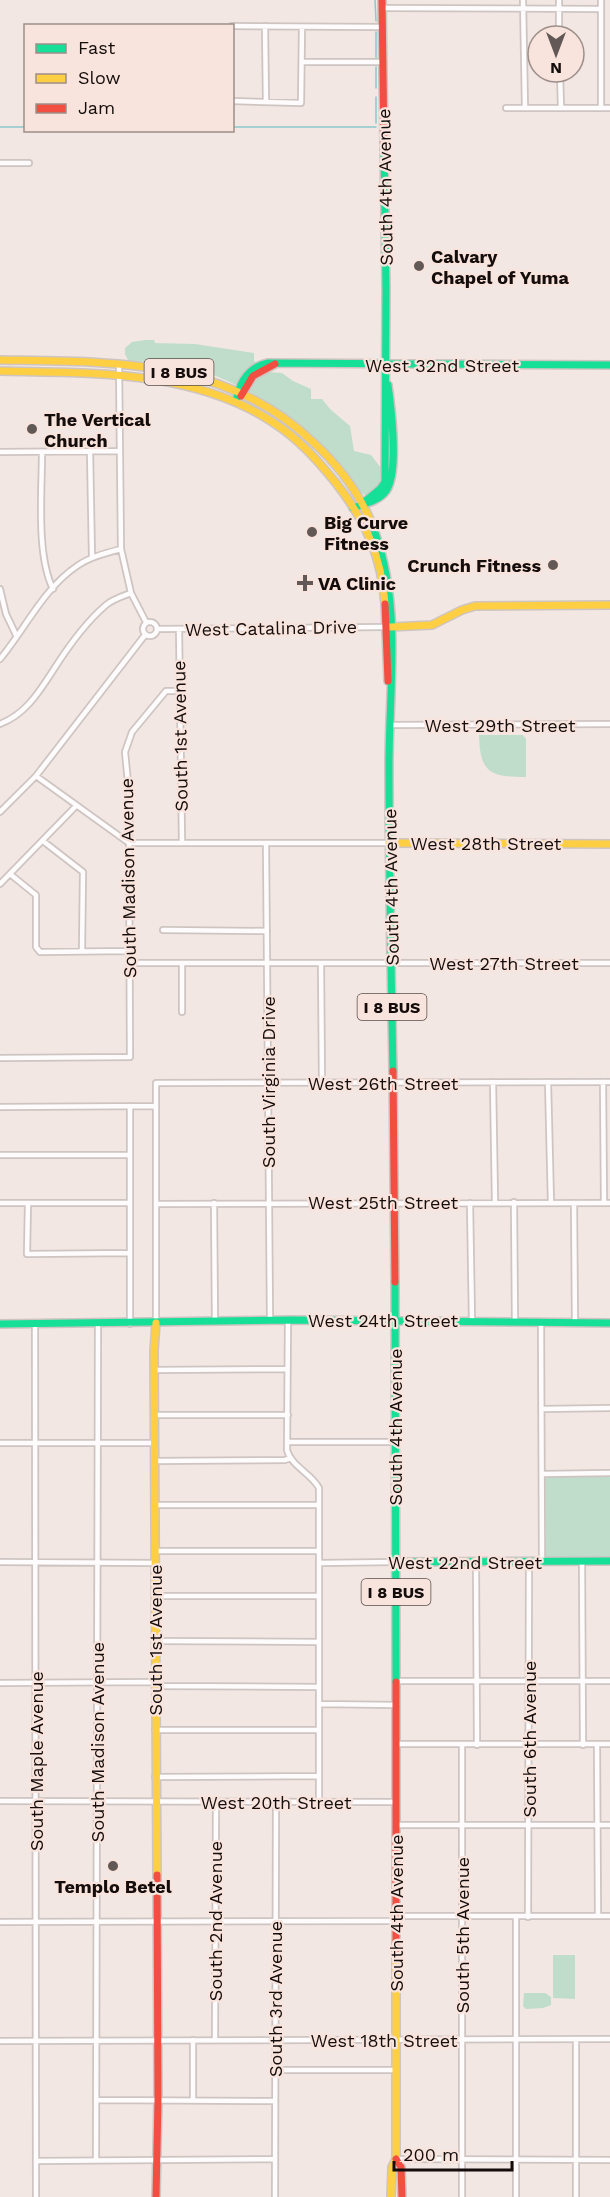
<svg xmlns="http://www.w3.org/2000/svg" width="610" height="2197" font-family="'Work Sans',sans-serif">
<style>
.green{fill:#c0ddcb}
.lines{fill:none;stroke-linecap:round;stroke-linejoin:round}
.stream{stroke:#8cc8cc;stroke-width:1.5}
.street-casing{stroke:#cec5c2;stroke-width:8}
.fast-casing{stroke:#cec5c2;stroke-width:10}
.slow-casing{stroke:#cec5c2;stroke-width:10}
.jam-casing{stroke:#cec5c2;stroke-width:10}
.street{stroke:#fdfbfb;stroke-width:4.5}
.fast{stroke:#16e098;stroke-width:7}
.slow{stroke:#ffcf43;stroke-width:7}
.jam{stroke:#f24e42;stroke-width:7}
.poi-dot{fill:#625957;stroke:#f8e4dd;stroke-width:2}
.labels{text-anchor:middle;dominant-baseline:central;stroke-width:4.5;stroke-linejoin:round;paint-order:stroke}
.shield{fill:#f8e4dd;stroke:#584e4a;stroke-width:1.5}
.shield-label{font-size:16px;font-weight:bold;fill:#140d0b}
.street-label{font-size:18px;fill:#140d0b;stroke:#f8e4dd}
.poi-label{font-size:18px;font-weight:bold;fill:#140d0b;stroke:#f8e4dd;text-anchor:start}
</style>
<rect width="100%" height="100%" fill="#f2e7e3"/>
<!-- green -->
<path class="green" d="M145,340H154L155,343L195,344L254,353V361L267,372L282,373L293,381L311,389V399H322L330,409L350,426L354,451L371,455L381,468C381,483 379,489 365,495L359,492C351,481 344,469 335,458C298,416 238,380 184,365C178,364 171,365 165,365C153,365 140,365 129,362L125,354V348L132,342Z
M479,735H523L526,739V777C490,777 480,773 479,735Z
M610,1476V1558H546L545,1477Z
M553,1955H575V1999L553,1998Z
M524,1993H545L551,1997V2005L543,2008L526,2009L523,2006Z"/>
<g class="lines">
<!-- stream -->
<path class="stream" d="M375,0L376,21
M376,32V59
M376,67V88
M376,97V123
M0,127H26
M232,127H376"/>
<!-- street casing -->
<g class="street-casing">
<path id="street" d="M523,0L525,108
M559,0V36
M382,8L601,9
M232,26L382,27
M265,26L266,102
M302,62H383
M560,72L561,108
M232,101L301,103L302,27
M506,108H610
M601,108V0
M0,163H29
M119,365L121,549L131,593L146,622
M90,451L92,557
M0,452L118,451
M42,452C42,491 36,555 53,589
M0,589L6,614L16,635
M143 629a7 7 0 1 1 14 0a7 7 0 1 1-14 0Z
M157,629L384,627
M179,629L182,842
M0,659C25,629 44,588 77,566C90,557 106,553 121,549
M0,724C26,714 39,692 54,669C68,647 86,622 106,605C113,599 123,596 131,593
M390,725L610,724
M36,776L129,843H389
M0,812L36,776L145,635
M43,841L83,872L82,951
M266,843L270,1320
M10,874L36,895V947L40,952L130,951
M0,884L76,806
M163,930L267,931
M130,963H610
M182,963V1012
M321,963L322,1083
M0,1058L130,1057L129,843L130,803L125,752L132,732L166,691H180
M493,1082L495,1202
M548,1082L551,1203
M603,1082L604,1203
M130,1106V1324
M0,1107L156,1106
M0,1155H130
M514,1202L515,1322
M0,1203H130
M28,1203L27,1254L130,1253
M214,1203L215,1321
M470,1203L472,1321
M574,1203L575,1323
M157,1204L610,1203
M288,1320L287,1450C291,1466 312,1474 319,1488V1802
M541,1322L542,1562
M156,1323V1083L610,1082
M35,1324L36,2197
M155,1370L287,1369
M542,1409L610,1408
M155,1415H288
M287,1442H395
M0,1443H155
M155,1461L285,1460L291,1458
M542,1474L610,1473
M155,1505H319
M155,1551H319
M0,1562L155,1563
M476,1562L477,1745
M582,1562L583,1745
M319,1563L395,1562
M155,1596H319
M156,1641L319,1642
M396,1681H610
M0,1683L155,1682
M155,1686L319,1687
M319,1704L396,1705
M155,1730H319
M395,1744H610
M462,1745V2197
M597,1745L598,1916
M155,1777L319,1776
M0,1801L396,1802
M396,1825H610
M396,1916H610
M528,1917L529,1562
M0,1922L396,1921
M576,2039V2197
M215,2040L216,1802
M0,2041L610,2039
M276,2070H396
M96,2100L275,2101
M193,2100V2040
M396,2159L610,2160
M96,2160L98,1324
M36,2161L275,2159
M275,2197L276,1802
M516,2197V1917"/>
</g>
<!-- fast casing -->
<g class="fast-casing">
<path id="fast" d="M236,402C239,383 248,367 268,363L610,365
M363,503L380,489L385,482L386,289L384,147
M353,508C364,504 379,501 386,491C399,473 391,407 388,385
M371,522C403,600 389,683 389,765C389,867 391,969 393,1071
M395,1282L396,1682
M0,1324L292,1320L610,1323
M395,1562L610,1561"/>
</g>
<!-- slow casing -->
<g class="slow-casing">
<path id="slow" d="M0,360C113,362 225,358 313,442C337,464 358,491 371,522
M0,371C91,373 195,370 274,423C299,439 318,461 336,483C365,520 382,557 385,604
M391,627L432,625L462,610L475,606L610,605
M389,843L610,844
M156,1323L154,1351L157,1875
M391,2197L392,2167L396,2159V1955"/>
</g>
<!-- jam casing -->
<g class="jam-casing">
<path id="jam" d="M382,0L384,147
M241,396L253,376L275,364
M385,604L388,681
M393,1071L395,1282
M396,1955V1682
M396,2159L401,2167L402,2197
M156,2197L158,2100L157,1875"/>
</g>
<!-- street -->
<use href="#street" class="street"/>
<!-- fast -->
<use href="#fast" class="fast"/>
<!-- slow -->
<use href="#slow" class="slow"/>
<!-- jam -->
<use href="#jam" class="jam"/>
</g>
<!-- markers -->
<g class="poi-dot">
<circle cx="419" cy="266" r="6"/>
<circle cx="32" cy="429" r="6"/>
<circle cx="312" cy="532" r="6"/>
<circle cx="553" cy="565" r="6"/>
<path d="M302 574h6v6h6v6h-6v6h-6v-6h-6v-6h6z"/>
<circle cx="113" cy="1866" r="6"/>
</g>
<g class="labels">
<!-- shield labels -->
<g class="shield">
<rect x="144.5" y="359" width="69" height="26" rx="4.5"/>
<rect x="357.5" y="994" width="69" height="26" rx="4.5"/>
<rect x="361.5" y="1579" width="69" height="26" rx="4.5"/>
</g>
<g class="shield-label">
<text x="179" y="372">I 8 BUS</text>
<text x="392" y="1007">I 8 BUS</text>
<text x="396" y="1592">I 8 BUS</text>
</g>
<!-- street labels -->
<g class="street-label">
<text transform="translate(385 187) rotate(-91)">South 4th Avenue</text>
<text x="442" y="365">West 32nd Street</text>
<text transform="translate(271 628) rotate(-1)">West Catalina Drive</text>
<text x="500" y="725">West 29th Street</text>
<text transform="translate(180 736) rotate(-91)">South 1st Avenue</text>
<text x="486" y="843">West 28th Street</text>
<text transform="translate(128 878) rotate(-91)">South Madison Avenue</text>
<text transform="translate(391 887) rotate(-91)">South 4th Avenue</text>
<text x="504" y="963">West 27th Street</text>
<text transform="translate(268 1082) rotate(-90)">South Virginia Drive</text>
<text x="383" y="1083">West 26th Street</text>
<text x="383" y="1202">West 25th Street</text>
<text x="383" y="1320">West 24th Street</text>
<text transform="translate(395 1427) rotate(-90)">South 4th Avenue</text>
<text x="465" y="1562">West 22nd Street</text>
<text transform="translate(155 1640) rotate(-90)">South 1st Avenue</text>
<text transform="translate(529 1739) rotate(-90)">South 6th Avenue</text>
<text transform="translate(97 1742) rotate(-90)">South Madison Avenue</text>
<text transform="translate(36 1761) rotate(-90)">South Maple Avenue</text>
<text x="276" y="1802">West 20th Street</text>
<text transform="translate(396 1913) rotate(-90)">South 4th Avenue</text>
<text transform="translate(215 1921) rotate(-90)">South 2nd Avenue</text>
<text transform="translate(462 1935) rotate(-90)">South 5th Avenue</text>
<text transform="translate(275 1999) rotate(-90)">South 3rd Avenue</text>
<text x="384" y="2040">West 18th Street</text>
</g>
<!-- poi labels -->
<g class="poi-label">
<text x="431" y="256">Calvary<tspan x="431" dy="21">Chapel of Yuma</tspan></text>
<text x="44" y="419">The Vertical<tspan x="44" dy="21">Church</tspan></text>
<text x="324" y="522">Big Curve<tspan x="324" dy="21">Fitness</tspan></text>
<text x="541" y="565" text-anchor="end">Crunch Fitness</text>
<text x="318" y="583">VA Clinic</text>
<text x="113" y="1886" text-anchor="middle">Templo Betel</text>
</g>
</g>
<!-- legend -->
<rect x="24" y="24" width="210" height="108" fill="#f8e4dd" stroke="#9d8e89" stroke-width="1.5"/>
<rect x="36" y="44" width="30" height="9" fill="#16e098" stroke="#9d8e89" stroke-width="1.5"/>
<text x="78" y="54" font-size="18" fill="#140d0b">Fast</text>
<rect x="36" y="74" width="30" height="9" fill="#ffcf43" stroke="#9d8e89" stroke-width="1.5"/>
<text x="78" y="84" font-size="18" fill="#140d0b">Slow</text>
<rect x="36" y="104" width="30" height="9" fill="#f24e42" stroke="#9d8e89" stroke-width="1.5"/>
<text x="78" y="114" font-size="18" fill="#140d0b">Jam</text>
<!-- north arrow -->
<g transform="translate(556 54) rotate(180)"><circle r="28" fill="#f8e4dd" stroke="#9d8e89" stroke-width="1.5"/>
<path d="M0-4.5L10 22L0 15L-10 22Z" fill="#625957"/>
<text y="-9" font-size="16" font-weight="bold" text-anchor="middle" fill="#140d0b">N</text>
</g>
<!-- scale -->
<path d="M394 2161v9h118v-9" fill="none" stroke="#140d0b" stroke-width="3"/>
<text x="403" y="2161" font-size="18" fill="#140d0b" stroke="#f8e4dd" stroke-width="4.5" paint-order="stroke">200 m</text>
</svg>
